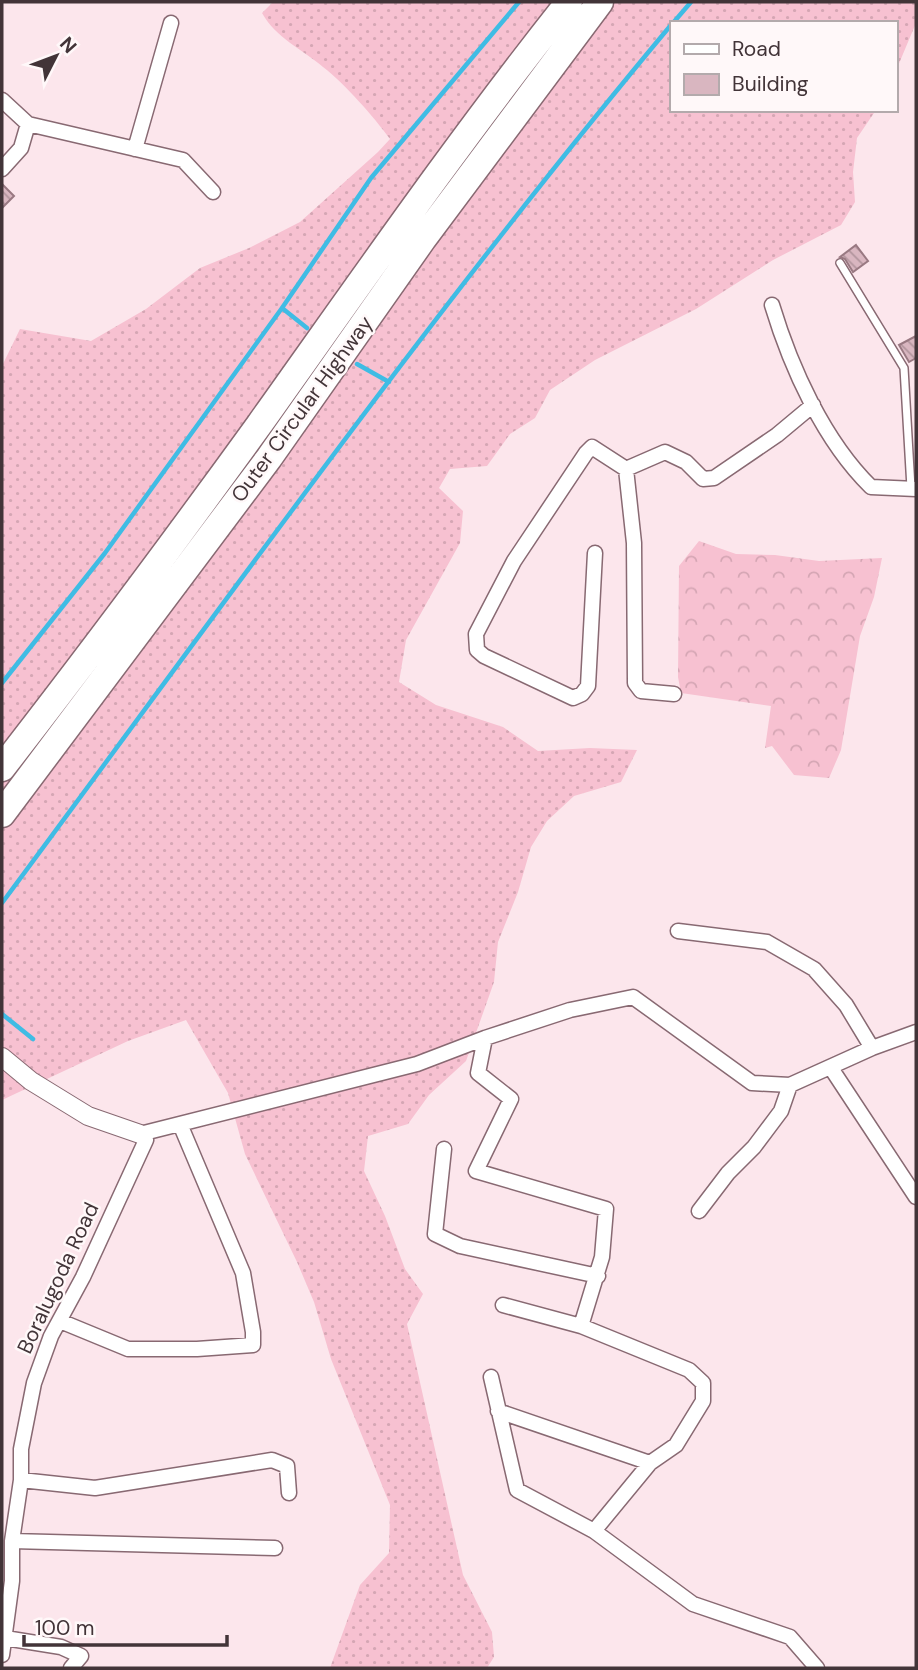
<svg xmlns="http://www.w3.org/2000/svg" width="918" height="1670" font-family="'DM Sans',sans-serif">
<style>
.grass{fill:url(#grass-dots)}
.forest{fill:url(#forest-crowns)}
.lines{fill:none;stroke-linecap:round;stroke-linejoin:round}
.stream{stroke:#3fbce4;stroke-width:4.5}
.building{fill:url(#building-back-hatch);stroke:#997982;stroke-width:2}
.service-casing{stroke:#886972;stroke-width:10}
.minor-casing{stroke:#886972;stroke-width:17}
.tertiary-casing{stroke:#886972;stroke-width:20}
.motorway-casing{stroke:#886972;stroke-width:29}
.service{stroke:#fff;stroke-width:7}
.minor{stroke:#fff;stroke-width:14}
.tertiary{stroke:#fff;stroke-width:18}
.motorway{stroke:#fff;stroke-width:26}
.labels{text-anchor:middle;dominant-baseline:central;stroke-width:5;stroke-linejoin:round;paint-order:stroke}
.street-label{font-size:21px;fill:#423438;stroke:#fff8f9}
</style>
<defs>
<pattern id="grass-dots" width="8" height="8" patternUnits="userSpaceOnUse" patternTransform="scale(1.75)"><rect width="8" height="8" fill="#f7c1d1"/><path d="M2 2h.1M6 6h.1" fill="none" stroke="#d5a6b4" stroke-width="1.8" stroke-linecap="round"/></pattern>
<pattern id="forest-crowns" width="20" height="18" patternUnits="userSpaceOnUse" patternTransform="scale(1.75)"><rect width="20" height="18" fill="#f7c1d1"/><path d="M2 6a3 3 0 1 1 6 0M12 15a3 3 0 1 1 6 0" fill="none" stroke="#d5a6b4"/></pattern>
<pattern id="building-back-hatch" width="6" height="6" patternUnits="userSpaceOnUse" patternTransform="scale(1.75)"><rect width="6" height="6" fill="#d9b6c0"/><path d="M-1 5l2 2M0 0l6 6M5-1l2 2" fill="none" stroke="#b2959d"/></pattern>
</defs>
<rect width="100%" height="100%" fill="#fce6ec"/>
<!-- grass -->
<path class="grass" d="M273,2H916V23L895,73V23H671V110H876L857,138L853,172L855,202L841,225L773,260L696,309L595,360L550,390L535,418L510,434L487,466L450,469L439,488L463,511L460,543L406,640L399,682L436,705L503,727L538,751L590,748L637,750L621,782L574,796L547,821L531,847L518,892L498,942L494,982L466,1061L429,1095L408,1124L368,1136L364,1171L385,1216L405,1269L423,1294L407,1324L463,1575L492,1632L494,1657L487,1668H330L360,1585L389,1553L390,1505L331,1359L314,1302L297,1262L245,1154L228,1093L186,1020L128,1041L2,1100V366L20,329L91,341L146,309L200,268L249,248L300,222L378,152L390,139C374,117 345,84 323,67C303,50 275,37 262,13Z"/>
<!-- forest -->
<path class="forest" d="M699,541L736,554L775,555L819,561L882,558L874,597L860,636L841,750L829,778L794,775L772,746L765,748L771,706L681,693L678,677L679,566Z"/>
<g class="lines">
<!-- stream -->
<path class="stream" d="M673,23L691,2
M282,308L307,328
M357,364L389,382
M2,683L105,553L282,308L371,178L519,2
M2,903C221,608 435,307 671,25
M2,1014L33,1039"/>
</g>
<!-- building -->
<path class="building" d="M2,184L14,196L2,208Z
M856,245L868,261L853,272L845,259L840,257Z
M916,336V358L909,362L899,345Z"/>
<g class="lines">
<!-- service casing -->
<g class="service-casing">
<path id="service" d="M840,263L904,368L911,488"/>
</g>
<!-- minor casing -->
<g class="minor-casing">
<path id="minor" d="M2,100L28,124L183,160L213,192
M135,149L171,23
M2,169L21,148L28,124
M772,305C791,368 824,441 871,487L916,489
M626,469L634,543L635,683L641,691L674,694
M595,553L588,686L582,694L573,698L484,656L477,650L476,634L514,561L586,453L592,447L626,469L665,452L686,462L703,479L714,478L777,435L813,405
M678,931L767,942L814,969L846,1005L872,1048
M485,1038L478,1073L511,1099L476,1171L606,1209L602,1257L581,1326
M831,1068L916,1197
M444,1149L435,1234L460,1246L598,1276
M699,1211L728,1173L754,1147L781,1111L790,1085
M503,1305L581,1326L689,1370L703,1383V1401L676,1445L650,1463L594,1531
M60,1321L128,1349H197L253,1345V1332L243,1273L180,1124
M491,1377L517,1490L594,1531L693,1604L790,1637L817,1668
M498,1411L650,1463
M21,1480L95,1488L272,1460L287,1466L289,1493
M12,1541L275,1548
M5,1638L61,1647L81,1656L71,1668
M2,1655L12,1581V1541L21,1480V1449L34,1383L51,1336L83,1277L146,1140L140,1134L417,1064L485,1038L570,1010L633,997L752,1083L790,1085L872,1048L916,1032"/>
</g>
<!-- tertiary casing -->
<g class="tertiary-casing">
<path id="tertiary" d="M2,1057L31,1081L88,1116L140,1134"/>
</g>
<!-- motorway casing -->
<g class="motorway-casing">
<path id="motorway" d="M2,768C90,655 175,541 259,425C361,282 460,139 569,2
M2,814L269,458L423,239L600,2"/>
</g>
<!-- service -->
<use href="#service" class="service"/>
<!-- minor -->
<use href="#minor" class="minor"/>
<!-- tertiary -->
<use href="#tertiary" class="tertiary"/>
<!-- motorway -->
<use href="#motorway" class="motorway"/>
</g>
<g class="labels">
<!-- street labels -->
<g class="street-label">
<text transform="translate(302 409) rotate(-54)">Outer Circular Highway</text>
<text transform="translate(58 1278) rotate(-65)">Boralugoda Road</text>
</g>
</g>
<!-- border -->
<rect width="918" height="1670" fill="none" stroke="#423438" stroke-width="7"/>
<!-- legend -->
<rect x="670" y="21" width="228" height="91" fill="#fff8f9" stroke="#b3aaac" stroke-width="2"/>
<rect x="684" y="44" width="35" height="10" fill="#ffffff" stroke="#b3aaac" stroke-width="2"/>
<text x="732" y="56" font-size="21" fill="#423438">Road</text>
<rect x="684" y="74" width="35" height="21" fill="#d9b6c0" stroke="#b3aaac" stroke-width="2"/>
<text x="732" y="91" font-size="21" fill="#423438">Building</text>
<!-- north arrow -->
<g transform="translate(56 56) rotate(48)" stroke="#fff8f9" stroke-width="5" paint-order="stroke">
<path d="M0-5L12 26L0 18L-12 26Z" fill="#423438"/>
<text y="-10" font-size="19" font-weight="bold" text-anchor="middle" fill="#423438">N</text>
</g>
<!-- scale -->
<path d="M24 1635v10h203v-10" fill="none" stroke="#423438" stroke-width="3.5"/>
<text x="35" y="1635" font-size="21" fill="#423438" stroke="#fff8f9" stroke-width="5" paint-order="stroke">100 m</text>
</svg>
